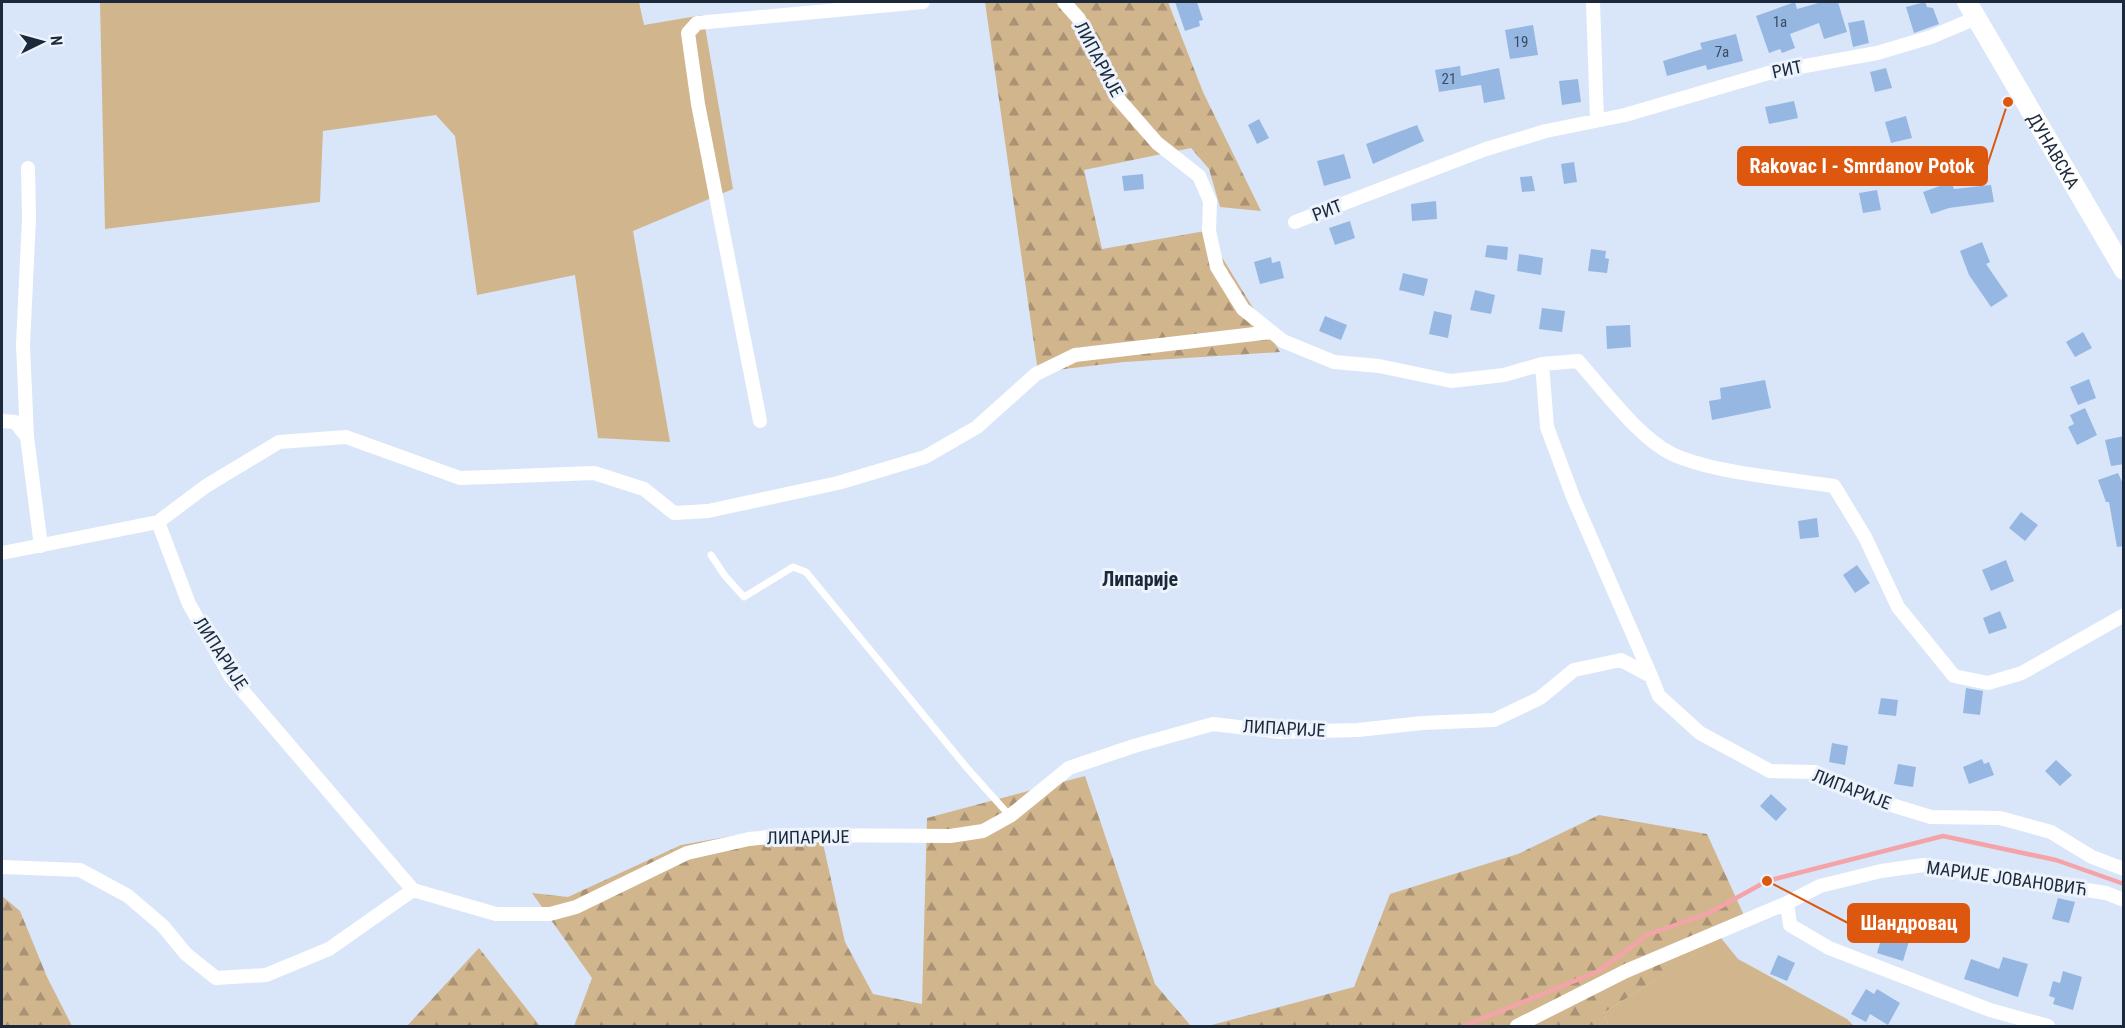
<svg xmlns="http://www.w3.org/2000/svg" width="2125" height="1028" font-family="'Roboto Condensed',sans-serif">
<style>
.green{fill:#d1b58d}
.forest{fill:url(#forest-firs)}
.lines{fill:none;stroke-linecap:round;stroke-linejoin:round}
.stream{stroke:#f4a4a8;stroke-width:4.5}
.building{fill:#96b7e2}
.service{stroke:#fff;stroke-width:7}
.minor{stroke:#fff;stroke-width:14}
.secondary{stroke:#fff;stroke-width:20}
.labels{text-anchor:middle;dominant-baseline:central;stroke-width:6;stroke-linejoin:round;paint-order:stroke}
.number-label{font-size:15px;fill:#3a4c64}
.street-label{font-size:18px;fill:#1c293a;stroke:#ecf3fc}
.neighbourhood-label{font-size:20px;font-weight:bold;fill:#1c293a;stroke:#ecf3fc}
.leader{fill:none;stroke:#de570e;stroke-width:2}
.callout-dot{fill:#de570e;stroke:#ecf3fc;stroke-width:2}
.callout{fill:#de570e;stroke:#de570e;stroke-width:2}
.callout-label{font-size:20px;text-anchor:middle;font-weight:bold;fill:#fff}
</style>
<defs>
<pattern id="forest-firs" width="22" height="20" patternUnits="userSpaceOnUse" patternTransform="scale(1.5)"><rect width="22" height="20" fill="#d1b58d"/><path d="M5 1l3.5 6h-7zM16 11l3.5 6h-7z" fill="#a99374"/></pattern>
</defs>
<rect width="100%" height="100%" fill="#d9e6f9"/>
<!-- green -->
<path class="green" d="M100,2H639L644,25L703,15L733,189L633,231L670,442L598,438L575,275L477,295L455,136L436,115L323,131L320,202L105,229Z
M1721,938L1738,959L1847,1019L1854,1026H1609L1603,1013Z"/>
<!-- forest -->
<path class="forest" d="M985,2H1168L1203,92L1261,211L1220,207L1209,169L1191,148L1084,170L1102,249L1211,230L1217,249L1280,352L1124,362L1038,372Z
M1085,776L1155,984L1191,1026H574L592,978L532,893L568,897L681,845L759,831L820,830L845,942L873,994L922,1004L927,818Z
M1599,815L1707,834L1747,922L1603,1013L1609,1026H1208L1354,987L1390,894L1518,854Z
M2,896L20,911L47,977L72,1026H2Z
M479,948L540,1026H407Z"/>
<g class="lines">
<!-- stream -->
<path class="stream" d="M1464,1026L1599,971L1647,935L1709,913L1767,881L1943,836L2056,860L2124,884"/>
</g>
<!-- building -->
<path class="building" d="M1175,2H1197L1203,20L1199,21L1200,26L1185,31Z
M1795,2L1797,9L1822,2H1838L1847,32L1824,39L1819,23L1790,34L1795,48L1782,53L1780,49L1769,53L1756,16Z
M1925,2L1927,7L1933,8L1939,24L1914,33L1906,7Z
M1864,20L1869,43L1853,47L1848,23Z
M1533,25L1538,55L1510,59L1505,30Z
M1736,34L1743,61L1707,70L1706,65L1667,76L1663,61L1702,49L1700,43Z
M1460,66L1461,76L1499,68L1505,99L1484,103L1481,85L1439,92L1435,70Z
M1886,68L1892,88L1875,92L1870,72Z
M1578,79L1581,102L1562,105L1559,81Z
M1794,101L1798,118L1769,124L1765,107Z
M1906,116L1912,138L1891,143L1885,122Z
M1259,119L1269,138L1257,144L1248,125Z
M1417,125L1424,141L1373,164L1366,144Z
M1344,154L1351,178L1324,186L1317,161Z
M1574,162L1577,182L1564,184L1561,164Z
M1143,174L1144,189L1124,191L1122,176Z
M1532,176L1535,191L1522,192L1520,177Z
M1951,182L1954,189L1991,185L1994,202L1949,208L1931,214L1923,192Z
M1877,190L1881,210L1863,213L1859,193Z
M1436,201L1437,219L1412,221L1411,204Z
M1350,221L1355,238L1335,245L1329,228Z
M1982,242L1990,262L1986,264L2008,296L1991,307L1969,275L1960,251Z
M1487,245L1508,247L1507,260L1485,257Z
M1591,249L1606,251L1605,258L1609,259L1607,273L1588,271Z
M1519,254L1543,258L1541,275L1517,271Z
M1271,257L1272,263L1280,261L1284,278L1260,284L1254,262Z
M1403,273L1428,279L1424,296L1399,290Z
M1475,290L1495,295L1491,314L1470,310Z
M1542,308L1565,311L1562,332L1539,329Z
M1434,311L1452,315L1448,338L1429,334Z
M1325,316L1347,325L1341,340L1319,331Z
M1630,325L1631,347L1607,349L1606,326Z
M2083,332L2092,348L2075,357L2066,342Z
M2089,379L2096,398L2078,405L2070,387Z
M1765,380L1771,408L1712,420L1709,401L1721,399L1720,388Z
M2085,408L2097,435L2077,445L2068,427L2074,424L2070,415Z
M2124,436V464L2111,466L2105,440Z
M2118,473L2124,486V546L2117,547L2109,502H2106L2098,480Z
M2021,512L2038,525L2025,541L2009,528Z
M1817,518L1819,537L1800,539L1798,521Z
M2006,560L2014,581L1991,591L1982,570Z
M1857,565L1870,583L1855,593L1843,575Z
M2000,611L2007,628L1989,634L1983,618Z
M1966,688L1983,691L1980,715L1963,713Z
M1881,698L1898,700L1896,716L1878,714Z
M1832,743L1848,746L1845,765L1829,762Z
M1982,759L1984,764L1989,762L1994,775L1969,784L1963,767Z
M2056,760L2072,775L2060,786L2045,771Z
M1898,764L1916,767L1913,787L1894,784Z
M1771,794L1787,809L1776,821L1760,806Z
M2058,898L2075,902L2069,923L2052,919Z
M1887,920L1913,928L1903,961L1877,953Z
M1778,955L1795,963L1787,981L1770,974Z
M2003,957L2028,964L2018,997L1964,979L1971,959L1999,969Z
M2063,971L2082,977L2073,1010L2053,1004L2055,998L2049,996L2053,981L2060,983Z
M1866,989L1874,994L1877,989L1900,1003L1888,1025L1870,1014L1866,1022L1851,1014Z"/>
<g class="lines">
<!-- service -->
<path class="service" d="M711,555L725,576L744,597L793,567L806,572L967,768L1010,816"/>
<!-- minor -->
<path class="minor" d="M1064,2L1079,19L1116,96L1157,143L1199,176L1210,201L1209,231L1217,267L1243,309L1283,341L1334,362L1379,366L1451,381L1504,375L1542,364L1578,361C1604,390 1638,437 1672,454C1713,473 1788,479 1834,486L1865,537L1898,607L1954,676L1988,683L2022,673L2124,615
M1593,2L1597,120
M1295,222L1486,149L1546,131L1625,115L1772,72L1877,53L1931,37L1976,18
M1542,364L1547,427L1573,497L1651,676
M2,421L15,422L27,437L41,546
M760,421L698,104L688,33L697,23L923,2
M27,437L23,345L29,218L28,168
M158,522L206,486L279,442L346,437L460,478L594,473L644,489L674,513L708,511L838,483L925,457L977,427L1036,374L1075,355L1272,332
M2,553L158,522L189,604L231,677L413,890L496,914H550L576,907L687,853L749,839L787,835L950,836L983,831L1010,816L1069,768L1134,746L1213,724L1280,732L1358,730L1422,723L1494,720L1540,698L1574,670L1621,660L1651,676L1659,696L1700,733L1770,771L1815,772L1885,803L1931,817L2000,818L2051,832L2092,857L2124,869
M2,867L80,870L128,896L163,926L186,954L216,978L266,975L329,949L413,890
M1517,1026L1626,971L1787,903
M2048,1026L1990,1010L1829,948L1790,925L1787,903L1820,886L1881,871L1924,865L2106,893L2124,900"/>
<!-- secondary -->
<path class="secondary" id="s1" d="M1967,2L2124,270"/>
</g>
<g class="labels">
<!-- number labels -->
<g class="number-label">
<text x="1780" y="22">1a</text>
<text x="1521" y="42">19</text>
<text x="1722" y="52">7a</text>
<text x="1449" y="79">21</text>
</g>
<!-- street labels -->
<g class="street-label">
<text transform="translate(1099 59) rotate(62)">ЛИПАРИЈЕ</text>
<text transform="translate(1787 69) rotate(-12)">РИТ</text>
<text stroke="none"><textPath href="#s1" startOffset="172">ДУНАВСКА</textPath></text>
<text transform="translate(1327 210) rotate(-21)">РИТ</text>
<text transform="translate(221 653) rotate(57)">ЛИПАРИЈЕ</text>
<text transform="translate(1284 728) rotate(3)">ЛИПАРИЈЕ</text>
<text transform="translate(1852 789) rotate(21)">ЛИПАРИЈЕ</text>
<text transform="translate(808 837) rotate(-1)">ЛИПАРИЈЕ</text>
<text transform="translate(2007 878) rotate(8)">МАРИЈЕ ЈОВАНОВИЋ</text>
</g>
<!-- neighbourhood labels -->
<g class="neighbourhood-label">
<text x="1140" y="579">Липарије</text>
</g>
</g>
<!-- callouts -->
<path class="leader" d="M2008 102L1987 166M1767 881L1848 923"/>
<g class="callout-dot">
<circle cx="2008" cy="102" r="6"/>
<circle cx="1767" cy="881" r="6"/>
</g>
<g class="callout">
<rect x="1738" y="147" width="249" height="38" rx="6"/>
<rect x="1848" y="904" width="121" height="38" rx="6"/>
</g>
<g class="callout-label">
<text x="1862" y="173">Rakovac I - Smrdanov Potok</text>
<text x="1909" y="930">Шандровац</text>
</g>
<!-- border -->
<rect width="2125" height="1028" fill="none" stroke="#1c293a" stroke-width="6"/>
<!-- north arrow -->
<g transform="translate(42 42) rotate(85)" stroke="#ecf3fc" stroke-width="4.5" paint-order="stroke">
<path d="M0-4.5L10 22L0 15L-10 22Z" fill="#1c293a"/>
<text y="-9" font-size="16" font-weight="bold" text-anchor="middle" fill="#1c293a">N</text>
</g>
</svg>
